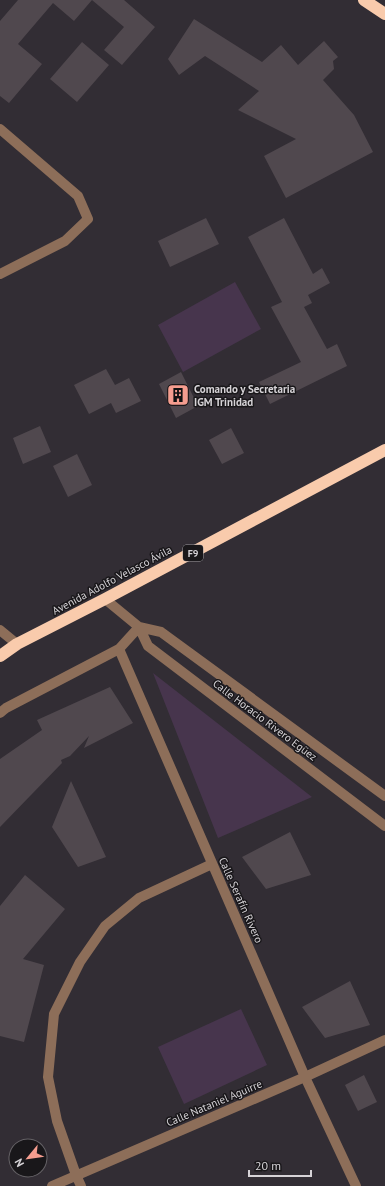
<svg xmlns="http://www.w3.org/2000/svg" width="385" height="1186" font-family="'PT Sans',sans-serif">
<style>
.green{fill:#47354d}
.building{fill:#50484e}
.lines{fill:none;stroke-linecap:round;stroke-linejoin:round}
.minor{stroke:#8d6e59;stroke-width:10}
.highway{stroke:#f9cbac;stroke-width:12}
.labels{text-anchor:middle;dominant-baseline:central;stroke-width:3;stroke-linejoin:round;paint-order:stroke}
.shield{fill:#19171a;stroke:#9d9b9e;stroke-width:1}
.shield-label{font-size:10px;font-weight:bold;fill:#d6d3d7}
.poi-label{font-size:11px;font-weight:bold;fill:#d6d3d7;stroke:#19171a;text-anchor:start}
.street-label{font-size:11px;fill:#d6d3d7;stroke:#19171a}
</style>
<rect width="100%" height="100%" fill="#322d34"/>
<!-- green -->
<path class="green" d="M235,282L261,329L183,372L158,325Z
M153,673L312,797L218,838Z
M241,1009L267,1065L184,1104L158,1047Z"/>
<!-- building -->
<path class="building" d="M18,0H92L74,21L53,3L18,44L42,64L9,103L0,96V21Z
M92,0H124L155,27L122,65L104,50L124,27Z
M194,19L262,62L281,45L298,65L324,41L338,57L333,61L334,69L323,80L354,115L373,152L286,198L264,156L296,139L238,110L259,91L205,56L179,75L168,59Z
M82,42L109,65L77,102L50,79Z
M206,218L219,244L170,267L158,241Z
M284,218L313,274L322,268L330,283L308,295L312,303L304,307L327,349L337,344L347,366L270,404L259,382L301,362L271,307L282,302L248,237Z
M106,369L115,385L129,378L141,401L116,413L111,403L89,414L74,385Z
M181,372L198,406L176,418L159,384Z
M40,426L51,452L23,464L13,438Z
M231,428L244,453L222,464L209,440Z
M77,454L92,485L68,497L53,466Z
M110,687L133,723L84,748L89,736L70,756L61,760L62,763L0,827V759L42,730L37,720Z
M71,781L106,857L78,867L52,827Z
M290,832L311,875L266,889L242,857Z
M25,875L65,909L23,959L44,965L24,1042L0,1036V906Z
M350,981L370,1025L325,1038L302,1007Z
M364,1075L377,1102L358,1111L345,1085Z"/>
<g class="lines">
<!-- minor -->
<path class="minor" d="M0,129L78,196L88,219L65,241L0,274
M105,599L139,627L161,632L385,796
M139,627L119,649L305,1077L356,1186
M139,627L148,646L385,826
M0,630L17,644
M0,713L6,708L119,649
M52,1186L305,1077L385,1040
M81,1186L76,1175L57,1121L48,1077L54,1014L80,962L105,926L139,898L212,864"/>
<!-- highway -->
<path class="highway" d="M364,0L385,14
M0,656L17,644L105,599L385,450"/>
</g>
<!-- icons -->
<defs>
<g id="building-square" transform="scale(1.15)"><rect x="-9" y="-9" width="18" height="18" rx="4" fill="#f59d8f" stroke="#19171a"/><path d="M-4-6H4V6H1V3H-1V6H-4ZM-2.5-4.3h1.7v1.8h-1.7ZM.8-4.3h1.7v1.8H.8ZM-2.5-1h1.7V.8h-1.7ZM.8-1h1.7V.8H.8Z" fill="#111"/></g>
</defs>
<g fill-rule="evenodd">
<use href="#building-square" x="178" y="395"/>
</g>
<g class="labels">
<!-- shield labels -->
<rect class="shield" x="183" y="545" width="20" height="16" rx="3"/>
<g class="shield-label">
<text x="193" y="553">F9</text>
</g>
<!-- poi labels -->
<g class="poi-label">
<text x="194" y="389">Comando y Secretaria<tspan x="194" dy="13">IGM Trinidad</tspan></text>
</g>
<!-- street labels -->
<g class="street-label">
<text transform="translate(112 580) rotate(-28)">Avenida Adolfo Velasco Ávila</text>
<text transform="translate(265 720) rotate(37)">Calle Horacio Rivero Egüez</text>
<text transform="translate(241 900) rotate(66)">Calle Serafín Rivero</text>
<text transform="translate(214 1103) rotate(-23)">Calle Nataniel Aguirre</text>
</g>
</g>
<!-- north arrow -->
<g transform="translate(28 1158) rotate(241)"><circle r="19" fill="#19171a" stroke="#656266"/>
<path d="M0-3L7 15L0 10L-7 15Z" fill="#f59d8f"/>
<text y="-6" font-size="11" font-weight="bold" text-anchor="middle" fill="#d6d3d7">N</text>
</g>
<!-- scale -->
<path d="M249 1170v6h62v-6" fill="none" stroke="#d6d3d7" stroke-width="2"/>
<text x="255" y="1170" font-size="12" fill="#d6d3d7" stroke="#19171a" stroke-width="3" paint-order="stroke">20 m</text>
</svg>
